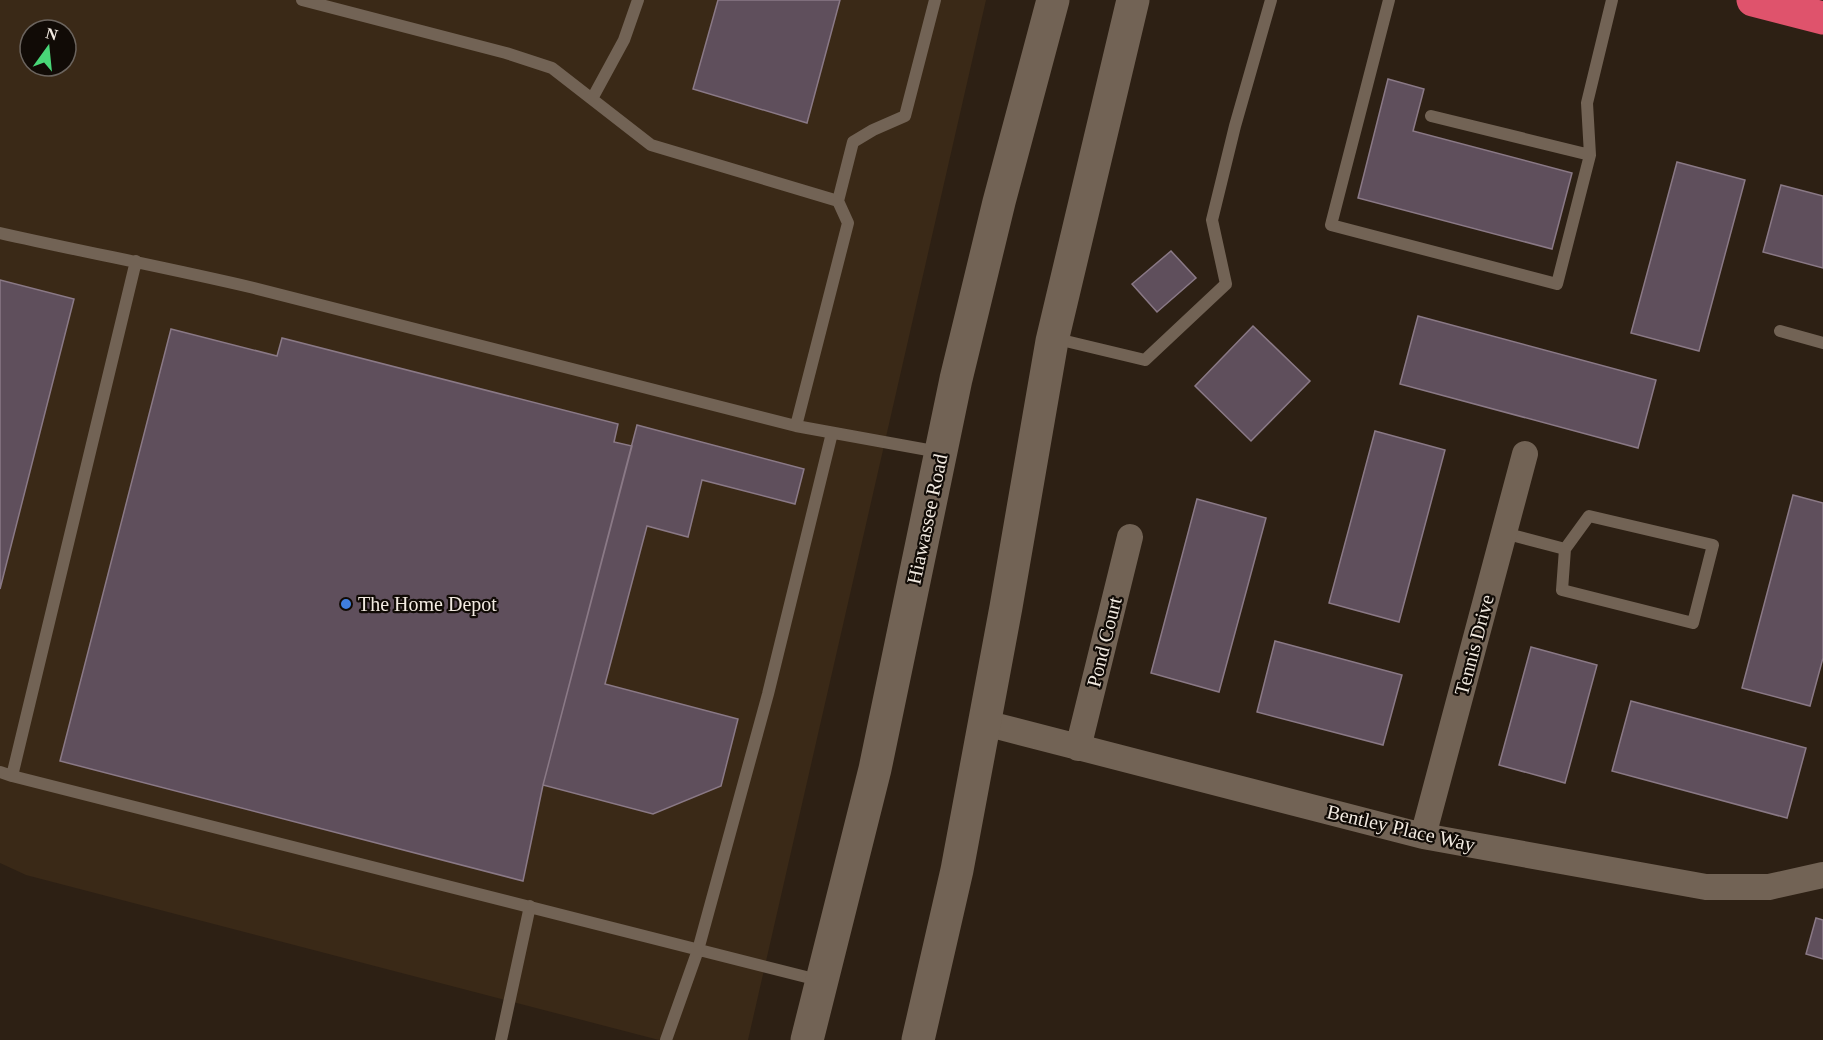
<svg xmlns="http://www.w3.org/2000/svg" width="1823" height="1040" font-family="Georgia,serif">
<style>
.built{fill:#3a2917;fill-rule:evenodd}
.building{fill:#5f4f5c;stroke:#8a7986;stroke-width:1.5}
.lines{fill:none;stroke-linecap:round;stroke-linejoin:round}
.lane{stroke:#726355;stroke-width:12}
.street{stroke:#726355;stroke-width:26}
.secondary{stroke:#726355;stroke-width:33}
.highway{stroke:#df536c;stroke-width:33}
.shop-dot{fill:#3f7fe0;stroke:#110b06;stroke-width:2}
.labels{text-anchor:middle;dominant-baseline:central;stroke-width:4.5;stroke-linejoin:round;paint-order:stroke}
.street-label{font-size:20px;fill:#f2eae1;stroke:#110b06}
.poi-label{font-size:20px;fill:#f2eae1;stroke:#110b06;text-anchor:start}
</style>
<rect width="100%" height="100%" fill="#2d2014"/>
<!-- built -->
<path class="built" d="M0,0H986L748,1040H659L26,875L0,863ZM30,30H66V66H30Z"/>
<!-- building -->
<path class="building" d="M718,0H840L807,123L693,89Z
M1388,79L1424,89L1413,131L1572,173L1552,249L1358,198Z
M1677,162L1745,180L1699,351L1631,333Z
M1781,185L1823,196V268L1763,252Z
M1171,251L1196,278L1157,312L1132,284Z
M0,280L74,299L0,589Z
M1418,316L1656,380L1638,448L1400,384Z
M1253,326L1310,381L1251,441L1195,386Z
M171,329L277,356L282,338L618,424L614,442L632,446L543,785L523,881L60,761Z
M637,425L804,469L795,504L702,480L688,537L647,526L605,684L738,719L721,786L653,814L543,785Z
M1375,431L1445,450L1399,622L1329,603Z
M1793,495L1823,503V658L1810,706L1742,688Z
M1197,499L1266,518L1219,692L1151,673Z
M1275,641L1402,675L1383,745L1257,712Z
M1531,647L1597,665L1565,783L1499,765Z
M1631,701L1806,748L1787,818L1612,771Z
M1816,918L1823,920V959L1806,954Z"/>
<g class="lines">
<!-- lane -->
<path class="lane" d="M302,0L506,53L552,68L651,145L838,201L848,223L796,426L939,452
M1389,0L1331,225L1557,284L1590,155L1587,103L1612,0
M593,97L624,40L638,0
M1431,116L1590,155
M838,201L853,142L873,130L905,116L935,0
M0,233C84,252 169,268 254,288L796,426
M1780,331L1823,343
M1053,338L1145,360L1226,284L1212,220L1235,126L1271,0
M1589,516L1713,545L1693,623L1562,590L1565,549Z
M1504,533L1565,549
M0,772L12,776L136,261
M12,776L822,981
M501,1040L530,906
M666,1040L698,950L768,694L832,433"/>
<!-- street -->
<path class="street" d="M985,723L1423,836L1706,887H1769L1823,875
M1078,748L1130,537
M1423,836L1525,454"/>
<!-- secondary -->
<path class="secondary" d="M807,1040L875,769L956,379L999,202L1053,0
M918,1040L957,870L1006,607L1052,341L1133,0"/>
<!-- highway -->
<path class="highway" d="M1753,0L1823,18"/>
</g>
<!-- markers -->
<circle class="shop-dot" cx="346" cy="604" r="6"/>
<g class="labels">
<!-- street labels -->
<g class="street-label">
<text transform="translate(927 519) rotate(-78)">Hiawassee Road</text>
<text transform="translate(1104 642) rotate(-76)">Pond Court</text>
<text transform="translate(1474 645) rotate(-75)">Tennis Drive</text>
<text transform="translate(1401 828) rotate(13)">Bentley Place Way</text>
</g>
<!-- poi labels -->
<g class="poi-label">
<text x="358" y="604">The Home Depot</text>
</g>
</g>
<!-- north arrow -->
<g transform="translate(48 48) rotate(15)"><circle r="28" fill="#110b06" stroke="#6b645e" stroke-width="1.5"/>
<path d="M0-4.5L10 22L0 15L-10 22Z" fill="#49d778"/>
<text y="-9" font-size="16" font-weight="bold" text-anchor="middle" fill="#f2eae1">N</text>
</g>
</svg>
